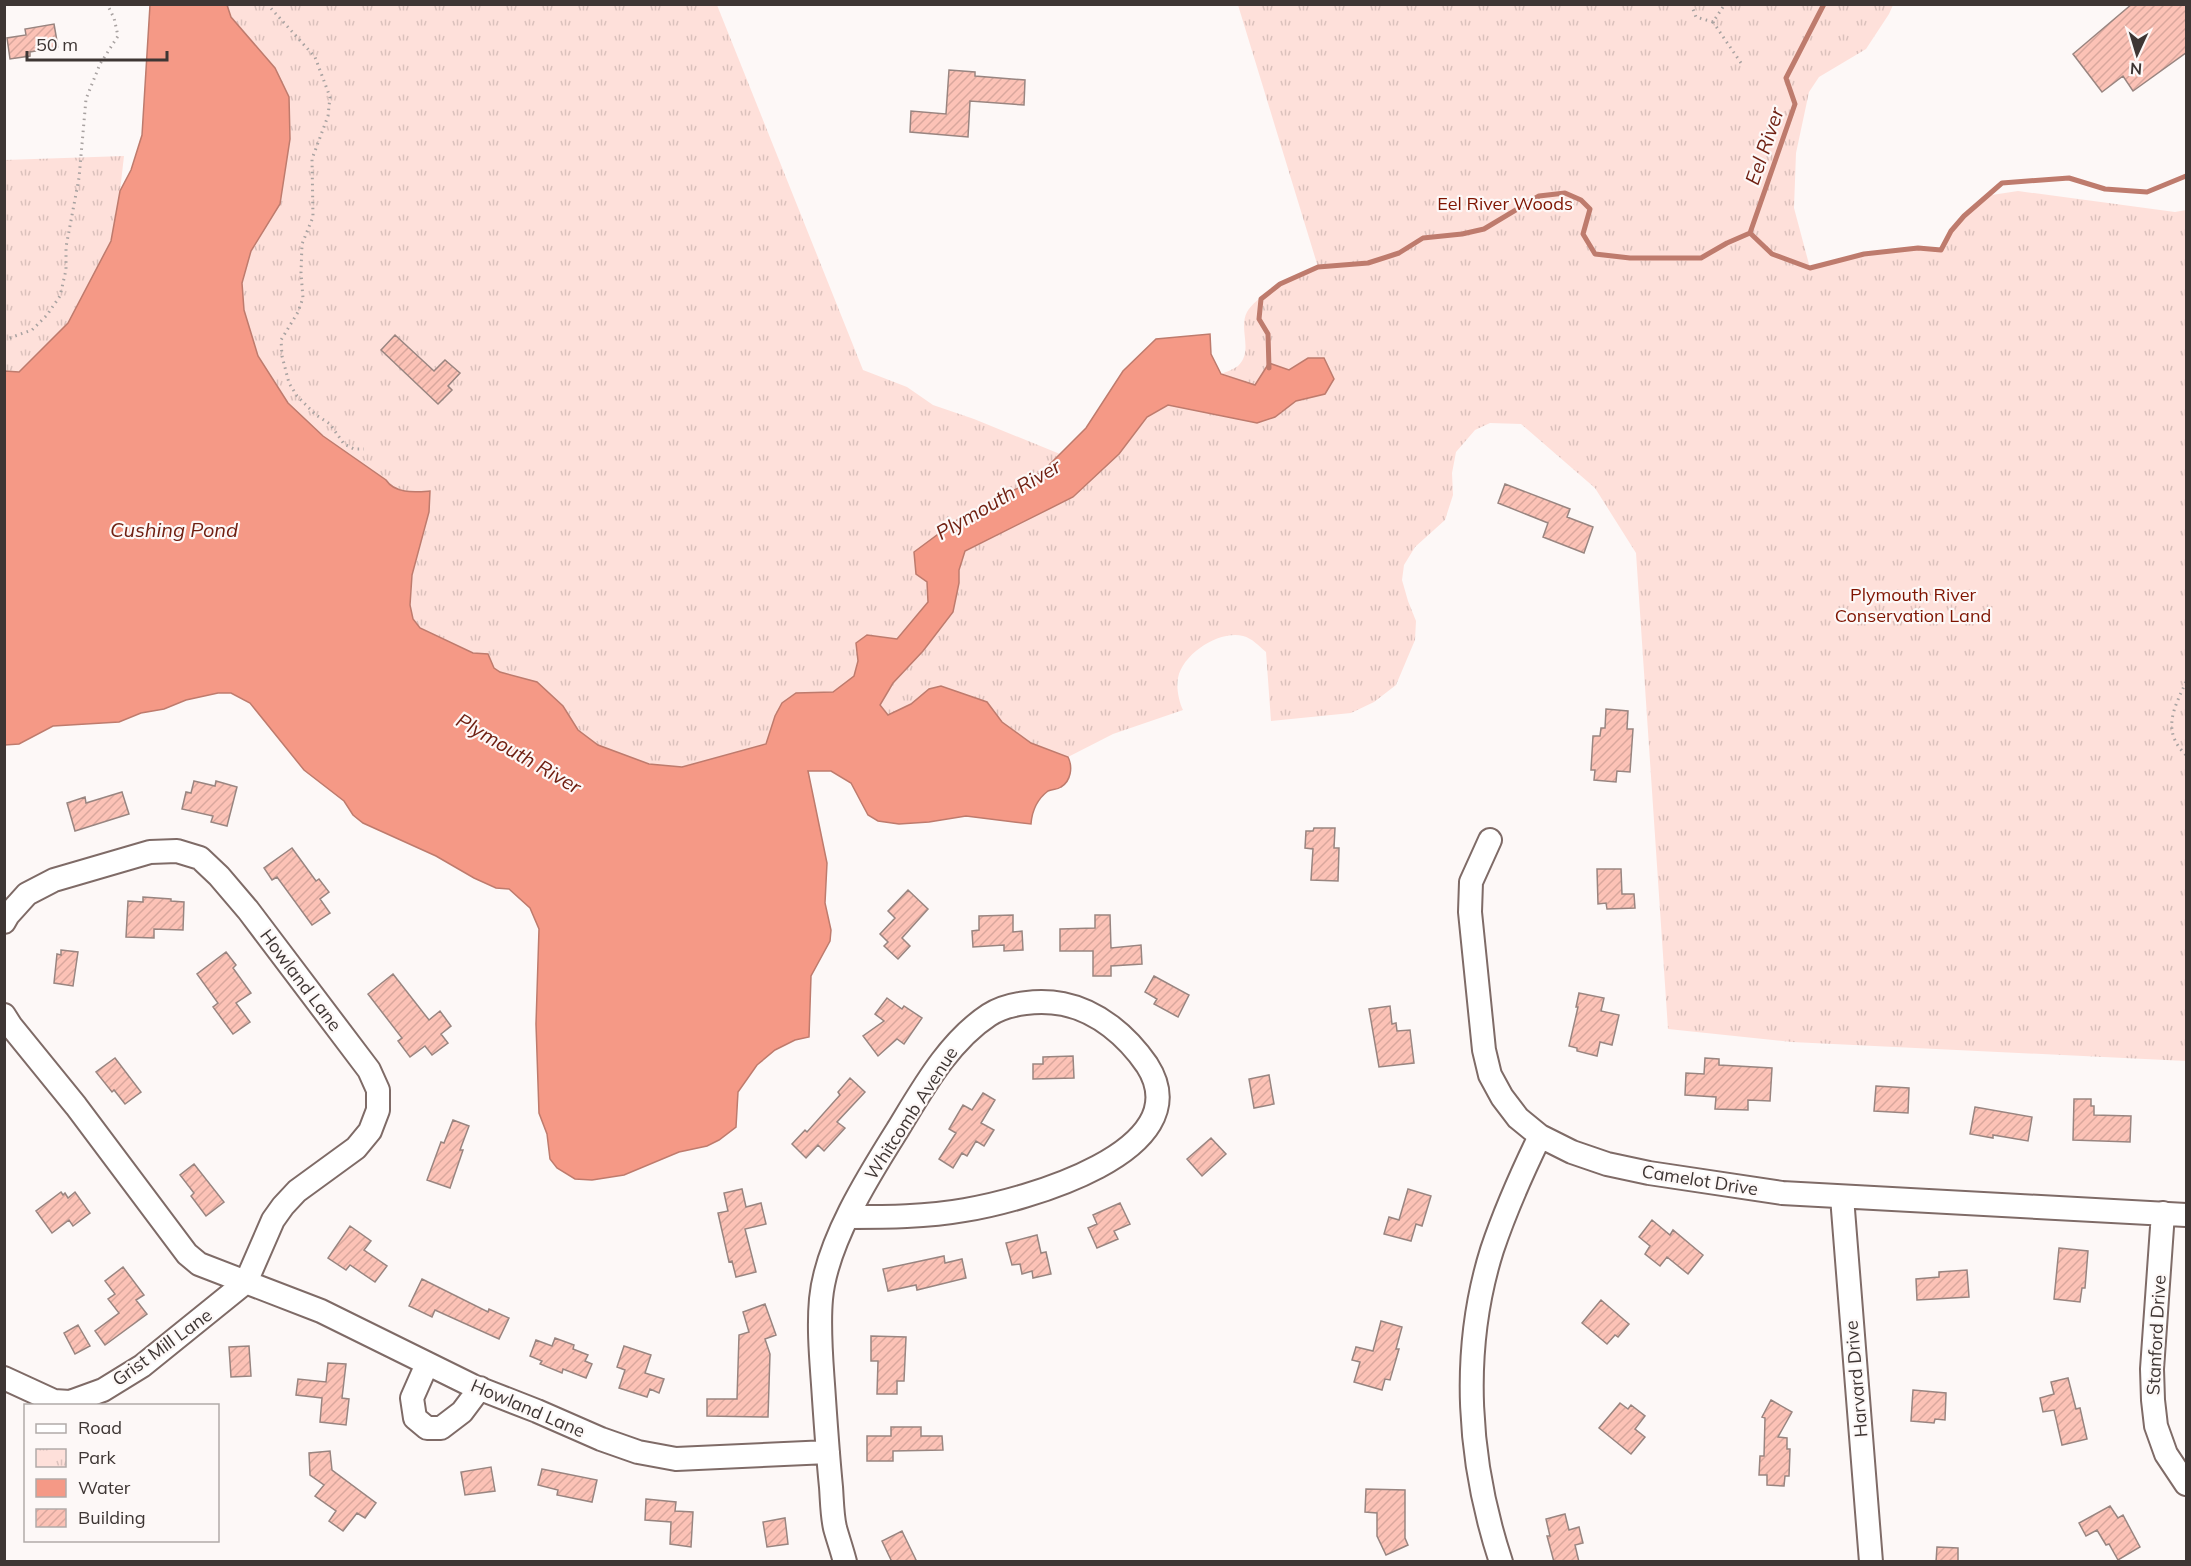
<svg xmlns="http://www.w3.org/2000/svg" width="2191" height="1566" font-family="Mulish,sans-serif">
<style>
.park{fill:url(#park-tufts)}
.water{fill:#f59986;stroke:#be7b6d;stroke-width:1.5}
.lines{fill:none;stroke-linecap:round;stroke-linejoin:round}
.stream{stroke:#be7b6d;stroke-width:5}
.building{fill:url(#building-hatch);stroke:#998580;stroke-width:1.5}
.minor-casing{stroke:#7f6b67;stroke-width:26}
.path{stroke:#a8a2a1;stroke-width:3;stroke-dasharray:1.5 4.5;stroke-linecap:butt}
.minor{stroke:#fff;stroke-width:22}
.labels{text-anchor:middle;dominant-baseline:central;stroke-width:4.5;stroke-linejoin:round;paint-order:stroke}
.park-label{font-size:18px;fill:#7f1400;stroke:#fdf8f7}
.street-label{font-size:18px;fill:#3e3634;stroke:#fdf8f7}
.water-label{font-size:20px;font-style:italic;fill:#702012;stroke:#fdf8f7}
</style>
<defs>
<pattern id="park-tufts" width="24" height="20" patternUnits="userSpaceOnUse" patternTransform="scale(1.5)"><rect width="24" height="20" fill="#fee0da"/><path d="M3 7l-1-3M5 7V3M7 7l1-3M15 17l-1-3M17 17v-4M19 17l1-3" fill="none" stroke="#dbc1bc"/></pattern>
<pattern id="building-hatch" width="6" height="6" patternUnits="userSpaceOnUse" patternTransform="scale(1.5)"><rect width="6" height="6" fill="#fcc2b6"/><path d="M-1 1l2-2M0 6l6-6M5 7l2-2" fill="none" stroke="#d9a79d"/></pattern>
</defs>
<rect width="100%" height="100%" fill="#fdf8f7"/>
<!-- park -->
<path class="park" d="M227,5H717L863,370L907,387L933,405L974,419L1060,454L1046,468L1022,486L960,518L927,582L928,602L896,639L867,635L854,676L833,692L796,693L775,716L766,744L682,767L649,764L598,745L578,730L563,706L537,682L500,673L494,668L488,654L473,653L420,628L413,619L410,605L412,575L429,512L430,491C414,492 395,493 386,480L323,436L288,403L258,356L244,310L242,283L251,251L280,204L275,68L231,16Z
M1238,5H1893L1889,14L1866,49L1819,77L1809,92L1796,153L1794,208L1810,268C1853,257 1895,247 1941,250L1951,231L1985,196L2018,191L2175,212L2186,210V1061L1792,1042L1668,1029L1636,553L1595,488L1521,424L1490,423L1475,430L1456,452L1452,473L1453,495L1445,520L1415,547L1404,565L1402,580L1408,601L1416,621L1415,640L1396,685L1374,702L1351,713L1271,721L1266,652C1260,647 1252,638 1243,636C1220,630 1183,653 1178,678C1176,687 1179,702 1183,710L1113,734L1068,757L1031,743L1002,722L987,702L929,689L911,704L888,716L880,705L893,683L923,651L953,612L959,583V570L965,551L1073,497L1119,454L1147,417L1168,405L1205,412L1275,417L1296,401L1325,394L1308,358L1289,370L1255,385L1221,374C1226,372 1234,369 1238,366C1254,351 1238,329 1247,312C1257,294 1299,275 1318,267Z
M124,156L120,191L111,241L68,323L19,372L5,371V160Z"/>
<!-- water -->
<path class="water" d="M150,5H227L231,17L275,68L289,97L290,139L280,204L251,251L242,283L244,310L258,356L288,403L323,436L386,480C395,494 415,492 430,491L429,512L412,575L410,605L413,619L420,628L473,653L488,654L494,668L500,672L537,682L563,706L578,730L598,745L649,764L682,767L766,744L775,716L782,703L796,693L833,692L854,676L858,661L856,643L867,635L897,639L928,602L927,582L916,574L914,552L960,518L1022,486L1046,468L1086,428L1123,371L1156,339L1210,334L1211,354L1221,374L1255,385L1269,363L1289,370L1308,358H1324L1334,379L1325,394L1296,401L1275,417L1257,423L1168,405L1147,417L1119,454L1073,497L965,551L959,570V583L953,612L923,651L893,683L880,705L888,715L911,704L929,689L941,686L987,702L1002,722L1031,743L1068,757C1073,767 1071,781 1061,787C1057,790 1052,789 1048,791C1036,800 1032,811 1031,824L966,816L929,822L899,824L878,821L868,815L851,783L831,771H808L827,863L825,903L831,930L830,941L811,976L809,1037L795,1040L775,1050L757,1065L738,1092L736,1127L719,1140L707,1146L679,1152L624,1175L592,1180L575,1179L557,1168L550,1159L547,1134L539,1113L536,1024L539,929L530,908L509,889L496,888L474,878L436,856L363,823L353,815L344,801L304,770L250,703L231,693H218L186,700L164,709L141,713L119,722L53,726L19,744L5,745V371L19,372L68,323L111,241L120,191L131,170L142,135Z"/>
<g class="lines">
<!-- stream -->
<path class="stream" d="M1750,233L1795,104L1786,78L1824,4
M1269,368L1268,334L1259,319L1261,299L1280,284L1318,267L1368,263L1399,253L1423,238L1462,234L1484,229L1539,196L1565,193L1581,200L1590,209L1583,234L1595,254L1630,258H1701L1727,243L1750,233L1772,254L1810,268L1864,254L1918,248L1941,250L1951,231L1964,216L2002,183L2069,178L2105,189L2147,192L2186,176"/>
</g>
<!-- building -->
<path class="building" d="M2132,4H2187V52L2133,91L2123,76L2102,92L2073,54Z
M54,24L58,47L30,52V56L10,59L7,38L26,35L25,29Z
M949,70L975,72V76L1025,80L1024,105L970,101L968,137L910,132L911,111L946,114Z
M395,335L434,371L445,360L460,373L448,386L452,390L438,404L381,350Z
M1505,484L1570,509L1567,517L1593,527L1584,553L1543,537L1548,523L1498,503Z
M1606,709L1628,711L1627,729H1633L1630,772L1617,771L1616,782L1594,780L1595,770H1591L1593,736H1600L1601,728H1605Z
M194,781L215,786L216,781L237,787L227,826L211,822L213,816L182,809L186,792L191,793Z
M122,792L129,814L75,831L67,803L85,797L86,803Z
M1314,828H1335L1334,848H1339L1338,881L1311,880L1313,849L1305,848L1306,831H1313Z
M292,848L316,881L319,879L329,892L320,899L330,913L312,925L277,877L272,880L264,868Z
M1597,869H1621L1622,894H1634L1635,908L1607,909L1606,903L1598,904Z
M908,890L928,909L902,938L910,946L898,959L884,946L888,942L880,934L895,918L888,911Z
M143,897L171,899V901L184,902L183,930L154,929V938L126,937L128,901L143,902Z
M1013,915V932L1022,931L1023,950L1004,951V945L973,947L972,931L979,930V916Z
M1095,915H1110L1111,948L1141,945L1142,964L1111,966V976H1093V951H1060V929L1095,928Z
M61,950L78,952L73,986L54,983L57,954L61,955Z
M226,952L236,965L233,968L251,993L236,1003L250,1022L233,1034L213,1007L218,1003L197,974Z
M393,974L429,1020L440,1011L451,1026L441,1034L448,1043L432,1055L425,1046L410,1057L398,1041L402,1038L368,994Z
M1154,976L1189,995L1178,1017L1154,1004L1157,999L1145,992Z
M1579,993L1604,998L1601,1011L1619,1015L1612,1045L1600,1042L1597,1056L1577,1051V1048L1569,1046L1578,1007H1576Z
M887,998L902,1009L904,1006L922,1018L904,1044L897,1039L878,1056L863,1036L884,1021L875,1014Z
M1390,1006L1392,1024L1396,1023L1397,1031L1410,1030L1414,1063L1379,1067L1369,1009Z
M1073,1056L1074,1078L1033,1079V1064H1043V1057Z
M115,1058L141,1092L125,1104L114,1090L112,1092L96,1072Z
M1705,1058L1719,1059V1065L1772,1068L1770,1101L1748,1100V1110L1715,1109L1716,1097L1685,1095L1686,1073L1704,1074Z
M1269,1075L1274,1104L1254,1108L1249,1079Z
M850,1078L865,1092L837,1122L845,1128L824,1151L818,1145L806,1158L792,1144L805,1130L807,1132L840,1095L838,1092Z
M1876,1086L1909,1088L1908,1113L1874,1111Z
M983,1093L995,1100L981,1123L994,1130L984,1146L976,1141L967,1156L962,1153L953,1168L939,1159L956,1133L949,1129L963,1105L972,1110Z
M2074,1099H2091V1106H2094V1115L2131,1116L2130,1142L2073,1140Z
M1975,1107L2032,1117L2028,1141L1993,1135V1138L1970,1134Z
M453,1120L469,1126L460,1150H463L450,1188L427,1180L441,1142L444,1143Z
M1211,1138L1226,1154L1202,1176L1187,1159Z
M194,1164L224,1202L206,1216L191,1196L194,1193L180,1175Z
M742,1189L746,1207L761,1203L766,1224L745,1229L756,1272L736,1277L732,1261L729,1262L718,1213L728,1211L724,1193Z
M1408,1189L1431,1196L1422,1226L1416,1224L1411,1241L1384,1234L1389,1217L1399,1220Z
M61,1192L63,1195L65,1193L68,1198L75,1192L90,1213L73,1226L69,1220L52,1233L36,1211Z
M1120,1203L1130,1224L1114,1231L1118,1239L1097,1248L1088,1228L1097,1224L1093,1215Z
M1652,1220L1670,1235L1673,1230L1703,1255L1688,1274L1667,1257L1660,1266L1645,1254L1650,1246L1639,1237Z
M350,1226L371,1241L364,1250L387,1266L375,1282L350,1265L346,1270L328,1258Z
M1037,1235L1041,1253L1046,1252L1051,1274L1033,1278L1032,1271L1022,1274L1020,1264L1012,1265L1006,1243Z
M2059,1248L2088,1251L2085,1288H2082L2080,1302L2054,1299Z
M944,1256L945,1263L962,1259L966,1278L917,1290L916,1285L888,1291L883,1269Z
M123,1267L144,1295L136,1300L147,1314L105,1345L95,1331L119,1313L108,1299L115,1294L105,1281Z
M1967,1270L1969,1297L1917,1300L1916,1279L1939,1277V1272Z
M422,1279L488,1312L489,1309L509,1318L499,1339L435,1310L432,1317L409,1306Z
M1601,1300L1629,1324L1618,1337L1615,1335L1607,1344L1582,1323Z
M765,1304L776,1335L765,1339L770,1354L768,1417L707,1416V1399H737L739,1335L749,1332L743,1312Z
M1381,1321L1402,1327L1396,1349H1399L1390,1380L1385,1379L1382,1390L1354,1382L1360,1362L1352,1360L1356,1347L1373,1351Z
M78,1325L90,1346L75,1354L64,1333Z
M871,1336L906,1337L904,1381H897V1394H877L878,1361H871Z
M555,1338L574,1345L573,1349L588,1355L585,1361L592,1364L586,1378L563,1369L562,1373L540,1364L542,1361L530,1356L536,1340L552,1346Z
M249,1346L251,1376L231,1377L229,1347Z
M624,1346L651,1355L645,1373L664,1379L659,1393L650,1389L647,1397L619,1388L625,1370L617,1367Z
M328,1363L346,1364L342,1398L349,1399L346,1425L320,1422L322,1398L296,1395L298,1379L326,1382Z
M2068,1378L2076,1409L2080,1408L2087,1439L2062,1445L2054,1410L2043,1412L2040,1398L2054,1394L2051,1382Z
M1913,1390L1946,1393L1945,1420L1935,1419L1934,1423L1911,1421Z
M1771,1400L1792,1412L1778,1437L1787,1438V1449H1790L1789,1476H1785L1784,1486L1767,1485V1475H1759L1760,1456H1764L1765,1418L1762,1417Z
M1620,1403L1628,1409L1631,1405L1645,1416L1635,1429L1645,1437L1631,1454L1599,1428Z
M891,1427H921V1436H942L943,1450L893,1451V1461H867V1436H891Z
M330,1451L332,1470L376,1503L365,1518L357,1513L343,1531L329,1521L336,1511L315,1496L324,1485L310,1475L309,1453Z
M491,1467L495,1491L465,1495L461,1472Z
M542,1469L597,1480L592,1502L557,1495L558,1490L538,1485Z
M1366,1489L1405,1490V1538L1408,1545L1386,1555L1377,1536V1513L1365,1512Z
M646,1499L676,1502L675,1511L693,1512L691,1547L670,1544L671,1522L645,1520Z
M2110,1506L2118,1518L2123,1515L2140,1547L2118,1560L2109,1544L2106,1545L2097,1530L2086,1536L2079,1523Z
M1565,1514L1569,1530L1579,1527L1583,1543L1575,1545L1579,1562H1554L1547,1536H1550L1546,1519Z
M785,1518L788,1544L767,1547L763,1522Z
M902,1531L917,1562H892L882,1541Z
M1937,1547L1958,1548V1562H1936Z"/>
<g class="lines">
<!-- minor casing -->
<g class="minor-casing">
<path id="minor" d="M1490,840L1471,882L1470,912L1484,1050L1490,1075L1502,1097L1518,1118L1540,1136L1572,1152L1607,1164L1649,1173L1782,1193L2186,1215
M4,922L8,915L27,894L54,880L150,852L177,851L200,858L219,876L248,910L369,1070L378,1090V1110L370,1131L356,1148L297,1191L283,1206L273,1220L246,1282L142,1366L103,1390L70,1402L54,1401L4,1378
M4,1015L11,1026L76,1106L187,1254L199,1264L321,1311L473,1386L537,1411L601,1439L638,1452L676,1459L828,1452
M1842,1197L1871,1562
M2163,1213L2152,1369L2153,1400L2156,1426L2166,1454L2186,1484
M427,1364L412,1398L415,1418L427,1428H441L462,1412L480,1388
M845,1562C842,1550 838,1539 835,1528C832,1515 832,1500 831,1487C828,1457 826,1428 824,1399C822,1366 818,1332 821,1299C826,1243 869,1175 898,1129C923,1088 949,1041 989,1015C1009,1002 1041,1000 1063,1004C1098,1011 1127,1036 1147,1065C1203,1152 1021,1201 965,1210C926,1217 887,1217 848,1217
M1501,1562C1468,1462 1460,1352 1492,1250C1505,1211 1522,1173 1540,1136"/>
</g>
<!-- path -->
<path class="path" d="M267,4L315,57L330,97L328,116L312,159L313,217L302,244L301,273L303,298L298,312L281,340L282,356L289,383L297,396L316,415L330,424L344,444L354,449H364
M1691,4L1696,17L1713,22L1725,4
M1713,22L1741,63
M4,340L32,330L47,315L60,296L66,270V247L79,178L86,99L100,64L118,36L114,18L107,4
M2186,682C2174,708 2161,731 2186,755"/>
<!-- minor -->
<use href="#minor" class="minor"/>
</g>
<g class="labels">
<!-- park labels -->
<g class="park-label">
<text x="1505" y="203">Eel River Woods</text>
<text x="1913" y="594">Plymouth River<tspan x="1913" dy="21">Conservation Land</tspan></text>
</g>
<!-- street labels -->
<g class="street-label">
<text transform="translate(301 980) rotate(53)">Howland Lane</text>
<text transform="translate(911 1113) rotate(-57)">Whitcomb Avenue</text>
<text transform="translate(1700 1180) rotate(9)">Camelot Drive</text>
<text transform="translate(2156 1335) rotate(-87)">Stanford Drive</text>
<text transform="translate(162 1347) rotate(-36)">Grist Mill Lane</text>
<text transform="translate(1856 1379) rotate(-95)">Harvard Drive</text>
<text transform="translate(528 1408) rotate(23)">Howland Lane</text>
</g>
<!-- water labels -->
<g class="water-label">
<text transform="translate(1764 146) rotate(-71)">Eel River</text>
<text transform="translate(998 499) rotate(-30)">Plymouth River</text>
<text x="174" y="529">Cushing Pond</text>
<text transform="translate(519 753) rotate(30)">Plymouth River</text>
</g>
</g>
<!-- border -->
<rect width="2191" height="1566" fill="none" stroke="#3e3634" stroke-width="12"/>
<!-- legend -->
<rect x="24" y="1404" width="195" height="138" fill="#fdf8f7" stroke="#b1aaa9" stroke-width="1.5"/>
<rect x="36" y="1424" width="30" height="9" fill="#ffffff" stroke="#b1aaa9" stroke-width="1.5"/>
<text x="78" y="1434" font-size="18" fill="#3e3634">Road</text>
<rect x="36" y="1449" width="30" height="18" fill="url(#park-tufts)" stroke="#b1aaa9" stroke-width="1.5"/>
<text x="78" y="1464" font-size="18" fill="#3e3634">Park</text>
<rect x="36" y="1479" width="30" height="18" fill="#f59986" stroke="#b1aaa9" stroke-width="1.5"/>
<text x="78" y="1494" font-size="18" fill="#3e3634">Water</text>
<rect x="36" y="1509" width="30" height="18" fill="url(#building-hatch)" stroke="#b1aaa9" stroke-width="1.5"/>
<text x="78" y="1524" font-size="18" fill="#3e3634">Building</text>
<!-- north arrow -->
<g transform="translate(2137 54) rotate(184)" stroke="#fdf8f7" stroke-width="4.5" paint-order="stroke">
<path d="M0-4.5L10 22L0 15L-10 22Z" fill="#3e3634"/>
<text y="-9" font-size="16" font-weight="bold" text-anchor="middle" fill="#3e3634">N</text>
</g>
<!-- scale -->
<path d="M27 51v9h140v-9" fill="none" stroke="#3e3634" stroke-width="3"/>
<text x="36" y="51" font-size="18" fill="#3e3634" stroke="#fdf8f7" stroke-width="4.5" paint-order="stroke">50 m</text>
</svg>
